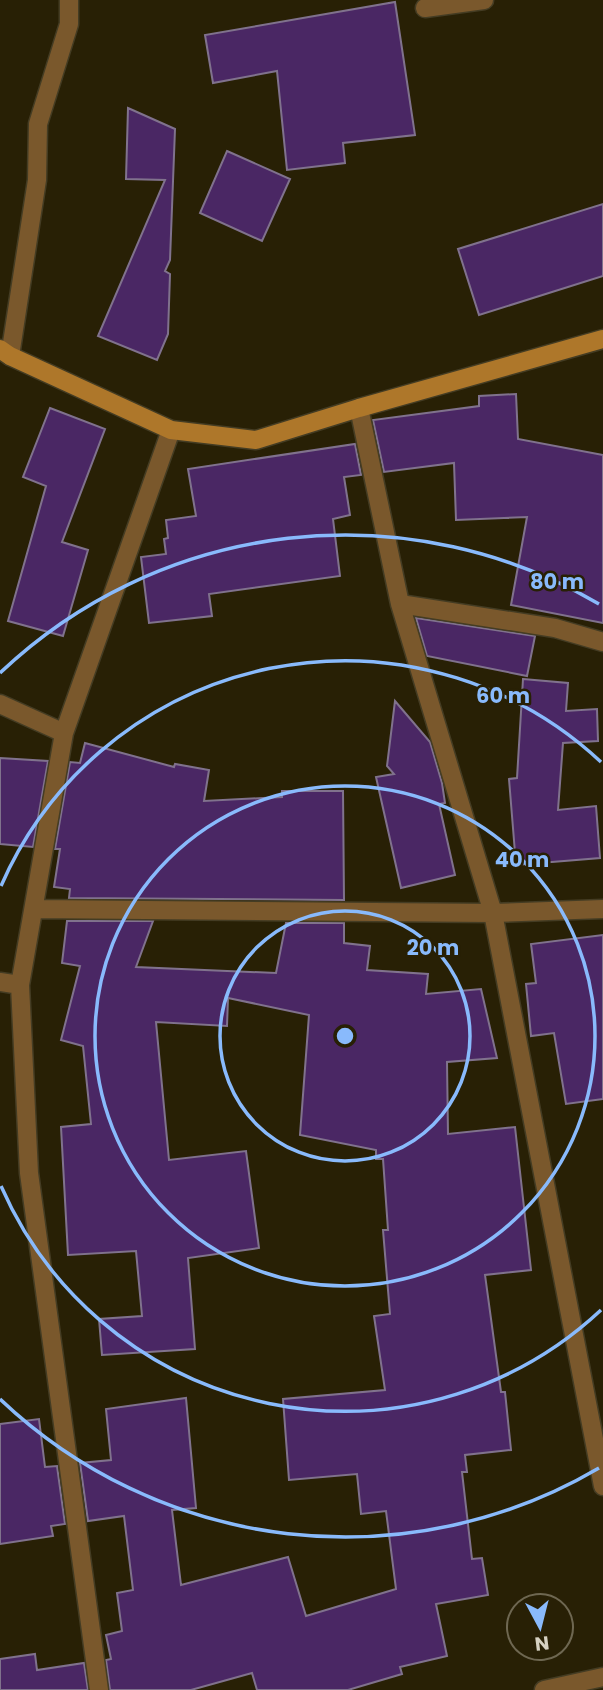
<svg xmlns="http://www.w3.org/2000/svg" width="603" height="1690" font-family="Poppins,sans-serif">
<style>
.building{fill:#4a2764;stroke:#80728d;stroke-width:2}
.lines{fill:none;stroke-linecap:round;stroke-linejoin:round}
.street-casing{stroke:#443c23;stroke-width:21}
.secondary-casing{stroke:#443c23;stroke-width:21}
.street{stroke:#7a582c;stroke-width:18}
.secondary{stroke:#ae772a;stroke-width:18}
.ring{fill:none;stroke:#89bafc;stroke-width:3.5}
.centre{fill:#89bafc;stroke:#282005;stroke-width:3.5}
.ring-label{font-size:21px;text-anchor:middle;font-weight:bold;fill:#89bafc;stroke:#282005;stroke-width:5;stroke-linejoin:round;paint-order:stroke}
</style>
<rect width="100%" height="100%" fill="#282005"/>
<!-- building -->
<path class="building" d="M395,2L415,135L343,143L345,163L287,170L277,71L213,83L205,35Z
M128,108L175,129L170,260L165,271L170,274L168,334L157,360L98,336L165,180L126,179Z
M227,151L290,179L262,241L200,213Z
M603,204V276L479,315L458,249Z
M516,394L518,439L603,455V623L511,605L527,517L456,520L454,463L384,472L373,420L479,406V396Z
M50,408L105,429L62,542L88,550L63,636L8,621L46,486L23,477Z
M355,444L361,475L344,477L350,515L333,519L340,576L209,594L212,616L149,623L141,557L166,554L164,539L168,538L166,520L196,516L188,469Z
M416,618L535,636L527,676L427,656Z
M523,679L568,683L566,711L597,709L598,741L563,743L558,810L596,806L600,858L516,865L509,779L517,778Z
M395,701L430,742L442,783L445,803L439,804L455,875L401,888L376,777L394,774L387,766Z
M85,743L174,767L175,764L209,770L204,801L282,797V791H343L344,900L69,898L70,889L54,887L60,849H55L70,762L80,763Z
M0,758L48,761L33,847L0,844Z
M67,921H153L136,967L276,973L286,923H344V943L370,946L367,970L428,974L426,994L481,989L497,1058L447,1062L448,1134L515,1127L531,1270L485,1275L501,1392H505L511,1450L465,1455L467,1472H462L472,1559L482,1558L488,1595L436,1604L447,1656L400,1667L402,1674L348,1690H257L252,1673L191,1690H110L106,1660L111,1659L106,1635L122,1631L117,1593L133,1590L124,1516L88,1521L80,1463L111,1460L106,1409L186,1398L196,1508L172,1510L181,1585L288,1557L306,1616L396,1589L386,1511L361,1514L357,1474L289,1480L283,1399L385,1390L374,1316L390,1314L383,1230H388L383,1159H376V1150L300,1135L309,1015L228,998L227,1026L156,1022L169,1160L246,1151L259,1248L188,1258L195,1349L102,1355L99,1319L142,1316L136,1251L68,1255L61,1127L91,1124L83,1046L61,1040L80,966L62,963Z
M603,935V1099L566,1104L554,1033L531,1036L526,984L536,983L531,944Z
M39,1419L45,1467L57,1466L65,1524L51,1526L53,1536L0,1544V1424Z
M35,1654L37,1670L84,1663L88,1690H0V1659Z"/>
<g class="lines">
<!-- street casing -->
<g class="street-casing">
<path id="street" d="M425,8L484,0
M10,356L37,180L38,124L69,24V0
M359,408L400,604L493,913L603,1486
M400,604L555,628L603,642
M0,704L64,733
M34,909L493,913L603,909
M0,982L20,985
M99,1690L29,1173L20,985L64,733L171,430
M544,1690L603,1677"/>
</g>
<!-- secondary casing -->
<g class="secondary-casing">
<path id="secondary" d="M0,349L10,356L171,430L256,440L359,408L603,339"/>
</g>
<!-- street -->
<use href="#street" class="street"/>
<!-- secondary -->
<use href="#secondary" class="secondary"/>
</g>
<!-- distance rings -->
<g class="ring">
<circle cx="345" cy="1036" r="125"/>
<circle cx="345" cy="1036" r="250"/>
<path d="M601 1310A375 375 0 0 1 1 1186M1 886A375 375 0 0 1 601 762"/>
<path d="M599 1468A501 501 0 0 1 0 1399M0 673A501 501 0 0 1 599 604"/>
</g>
<circle cx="345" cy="1036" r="10" class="centre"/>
<g class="ring-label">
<text x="557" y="589">80 m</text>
<text x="503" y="703">60 m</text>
<text x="522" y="867">40 m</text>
<text x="433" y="955">20 m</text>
</g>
<!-- north arrow -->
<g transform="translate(540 1627) rotate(173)"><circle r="33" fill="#282005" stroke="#6e6751" stroke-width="2"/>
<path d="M0-5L12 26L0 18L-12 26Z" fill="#89bafc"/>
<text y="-10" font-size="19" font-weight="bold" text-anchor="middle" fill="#d6d1c2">N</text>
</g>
</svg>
